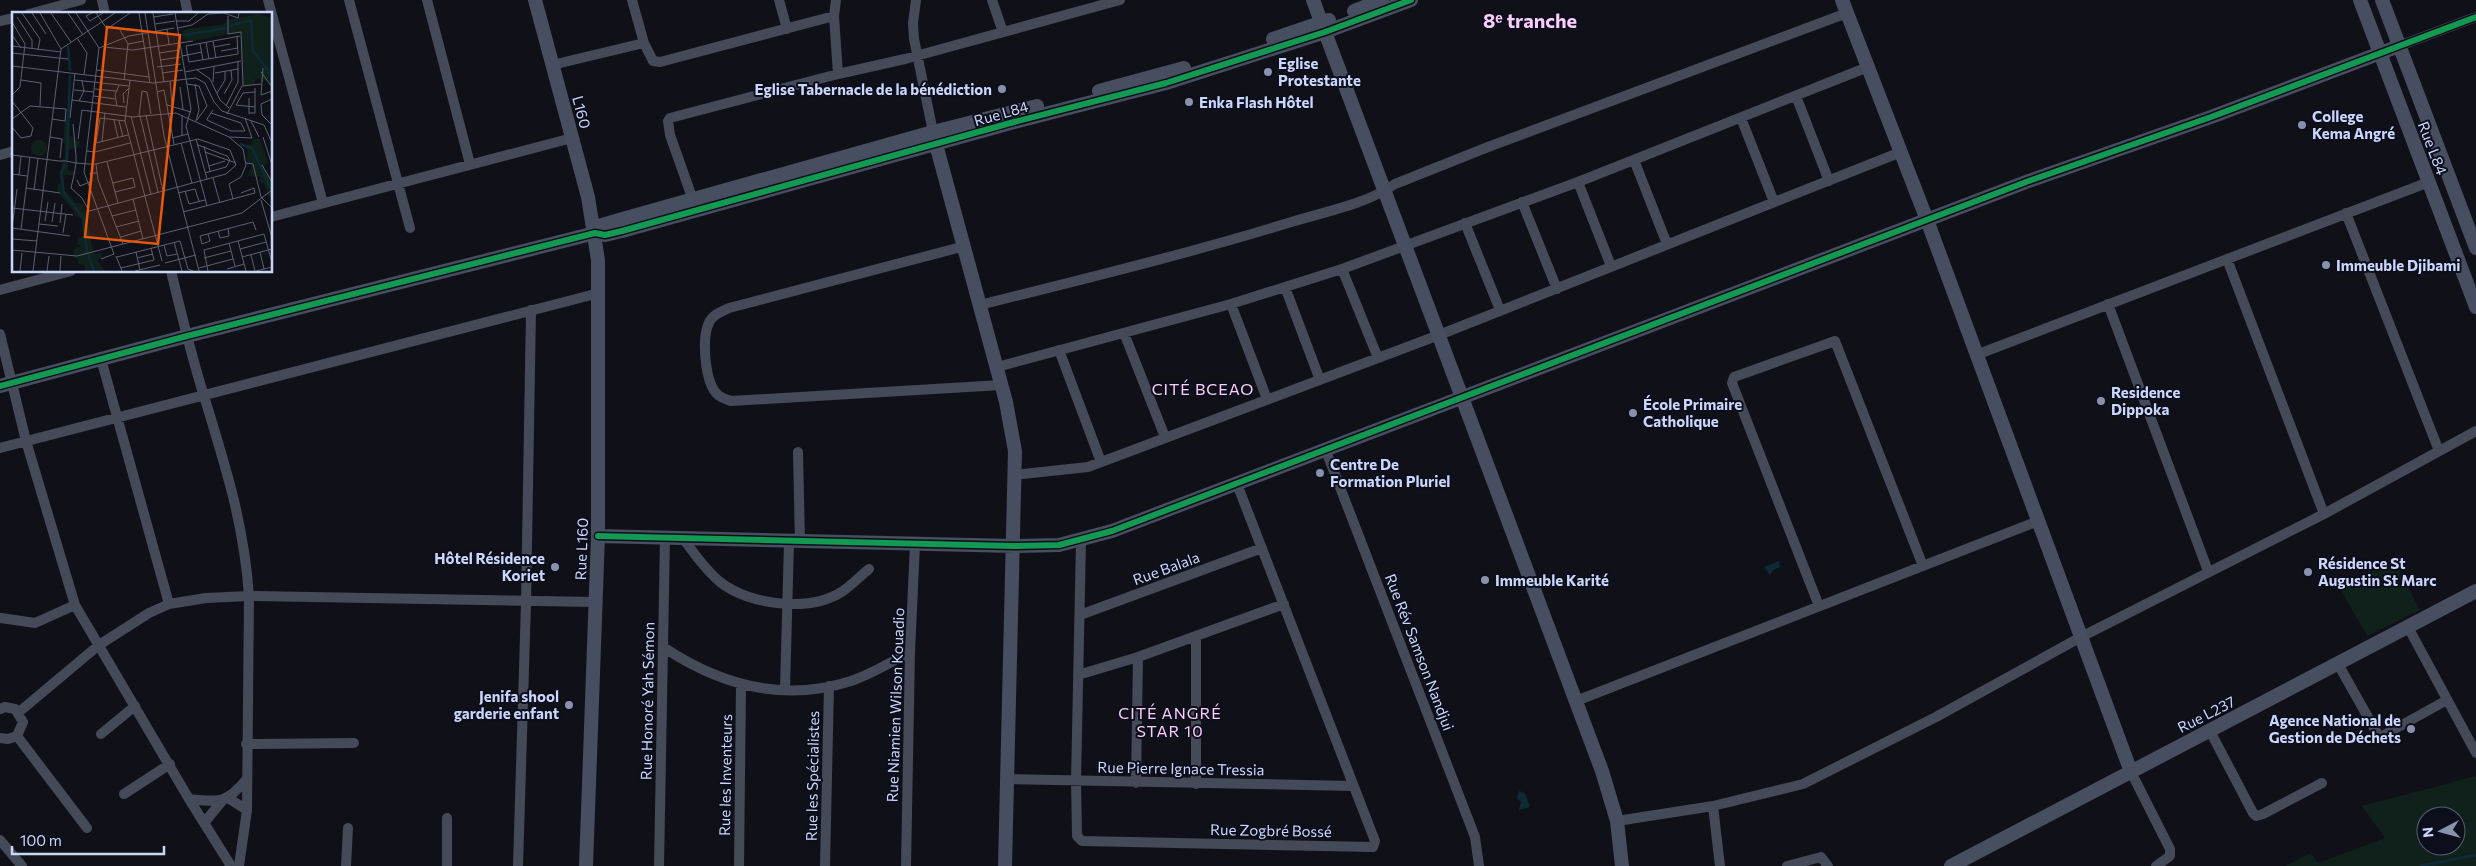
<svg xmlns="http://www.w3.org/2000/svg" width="2476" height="866" font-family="Commissioner,sans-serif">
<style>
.green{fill:#10211b;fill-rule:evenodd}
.water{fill:#0e2a35}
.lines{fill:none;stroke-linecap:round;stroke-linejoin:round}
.stream{stroke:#0e2a35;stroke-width:3}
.street{stroke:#454a58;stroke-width:10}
.secondary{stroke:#474e5f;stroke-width:14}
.cycleway-casing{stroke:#0c0f1b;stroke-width:9}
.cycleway{stroke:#139951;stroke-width:6}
.poi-dot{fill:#8a91ac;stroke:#0c0f1b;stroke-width:2}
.labels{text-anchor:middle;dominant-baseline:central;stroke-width:4;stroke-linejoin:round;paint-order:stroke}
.poi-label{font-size:15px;font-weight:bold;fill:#cbd6fb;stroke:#0c0f1b;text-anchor:start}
.street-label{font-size:15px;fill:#cbd6fb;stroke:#0c0f1b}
.neighbourhood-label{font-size:16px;letter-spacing:1px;fill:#fbcdfa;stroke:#0c0f1b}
.district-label{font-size:20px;font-weight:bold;fill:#fbcdfa;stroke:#0c0f1b}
.inset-river{fill:none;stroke:#0e2a35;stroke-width:2.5}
.inset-road{fill:none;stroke:#5b6073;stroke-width:1}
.view{fill:#e8590c;fill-opacity:0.15;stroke:#e8590c;stroke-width:2.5}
.inset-edge{fill:none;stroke:#cbd6fb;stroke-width:2.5}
</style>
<rect width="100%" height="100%" fill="#101118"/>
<!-- green -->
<path class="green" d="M2392,558L2420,610L2367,636L2340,588Z
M2476,776V866H2285L2311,853L2318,863L2385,838L2362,806ZM2426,816H2456V846H2426Z"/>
<!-- water -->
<path class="water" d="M1779,561L1780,567L1773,570L1770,575L1764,567Z
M1519,791L1525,793L1530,807L1519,810L1521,802L1517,798Z"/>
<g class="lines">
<!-- stream -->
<path class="stream" d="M2421,866L2476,855"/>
<!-- street -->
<path class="street" d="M102,0L105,14
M185,0L188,14
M268,0L323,203
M349,0L410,228
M427,0L470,164
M632,0L644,43
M779,0L787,29
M836,0L834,16L838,74
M916,0L913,23L914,39L933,132
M992,0L1003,32
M29,14L81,0
M0,21L14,18
M2399,46L2476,17
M552,65L644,43L653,61L660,62L834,16
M1796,96L1829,181
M1741,118L1774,202
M0,155L14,151
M1634,160L1667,244
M1578,182L1611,266
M693,200L670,135L668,121L670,118L838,74L905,59L1120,0
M1522,202L1557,289
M2346,213L2439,451
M271,217L572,138
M1465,223L1500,310
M965,246L729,308C721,312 711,315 708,325C702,341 705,382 717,394C721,398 726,399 731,401L1001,385
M2227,259L2324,514
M1342,269L1378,358
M171,271C181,313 191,355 204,396C225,465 244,523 249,596L247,810L239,866
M1285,287L1320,380
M0,290L71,271
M1231,304L1267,399
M2108,304L2208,571
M980,305C1083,279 1187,254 1288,223C1323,212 1365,205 1395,184L1488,147L1847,13
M1124,333L1165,437
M0,334L26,441L75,605L189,799L231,866
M1059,350L1101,462
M1976,355L2429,182
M101,359L169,604
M997,367L1231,304L1342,269L1578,182L1868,67
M0,448L599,293
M1326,451L1475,837L1479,866
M798,452L800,542
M1014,475L1088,467L1439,335L1901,152
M683,538C694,554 705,569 720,582C749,605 810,613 843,591C852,585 860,576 869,569
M1081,541L1076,781L1077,836L1082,841L1373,847L1375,841L1237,484
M1819,606L1732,383L1734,377L1835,341L1923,566
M1080,615L1262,548
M1,618L35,623L75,605
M2408,627L2476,753
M663,647C720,685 783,703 851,681C872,674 891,662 910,652
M2338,664L2378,735L2382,736L2447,700
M1078,675L1138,657L1284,604
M785,689L789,542
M1576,701L2038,521
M0,709L5,707L15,709L23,722L17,736L8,739L0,738
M19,712L99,645L149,613L169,604L206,598L249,596L595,602
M2210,731L2253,813L2256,816L2263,814L2322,783
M101,734L135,706
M17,736L87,828
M246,744L354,743
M2131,772L2170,849V856L2156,866
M1008,779L1353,786
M1136,783L1138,657
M1196,784V637
M124,794L170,764
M228,798L247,810
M189,799C219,802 226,804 246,780
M1713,806L1720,866
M447,818V866
M1617,821L1713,806L1803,784L1936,717L2081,637L2324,514L2476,431
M204,823L222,801
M0,840L22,866
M346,866L348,828
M518,866L526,603L531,310
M659,866L665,537
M739,866L741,685
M825,866L829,686
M906,866L910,652L915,544
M1787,866L1821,857L1828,866"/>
<!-- secondary -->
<path class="secondary" d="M535,0L588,197L598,260V536L586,866
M1313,0L1602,771L1617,821L1622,866
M1842,0L1927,220L2131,772
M2360,0L2476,307
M2382,0L2476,248
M1354,11L1382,0
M1273,39L1329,20
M1099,91L1184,68
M934,137L1006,402L1015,451L1005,866
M595,233L602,225L619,220L933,132L1037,106
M0,386L187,336L595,233L605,235L622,231L1014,122L1166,83L1325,32L1411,0
M598,536L1014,546L1059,545L1112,531L2026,182L2211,117L2399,46
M1951,866L2476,591"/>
<!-- cycleway casing -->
<g class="cycleway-casing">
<path id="cycleway" d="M0,386L187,336L595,233L605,235L622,231L1014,122L1166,83L1325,32L1411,0
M598,536L1014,546L1059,545L1112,531L2026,182L2211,117L2476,17"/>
</g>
<!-- cycleway -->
<use href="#cycleway" class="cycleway"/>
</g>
<!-- markers -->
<g class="poi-dot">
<circle cx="1268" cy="72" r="5"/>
<circle cx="1002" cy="89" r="5"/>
<circle cx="1189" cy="102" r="5"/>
<circle cx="2302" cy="125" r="5"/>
<circle cx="2326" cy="265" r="5"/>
<circle cx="2101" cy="401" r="5"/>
<circle cx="1633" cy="413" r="5"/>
<circle cx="1320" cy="473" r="5"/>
<circle cx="555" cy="567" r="5"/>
<circle cx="2308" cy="572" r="5"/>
<circle cx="1485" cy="580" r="5"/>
<circle cx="569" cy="705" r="5"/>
<circle cx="2411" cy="729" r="5"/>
</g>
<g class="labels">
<!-- poi labels -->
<g class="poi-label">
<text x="1278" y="63">Eglise<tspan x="1278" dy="17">Protestante</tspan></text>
<text x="992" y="89" text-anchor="end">Eglise Tabernacle de la bénédiction</text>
<text x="1199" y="102">Enka Flash Hôtel</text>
<text x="2312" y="116">College<tspan x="2312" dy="17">Kema Angré</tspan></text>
<text x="2336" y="265">Immeuble Djibami</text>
<text x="2111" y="392">Residence<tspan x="2111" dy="17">Dippoka</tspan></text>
<text x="1643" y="404">École Primaire<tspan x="1643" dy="17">Catholique</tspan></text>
<text x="1330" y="464">Centre De<tspan x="1330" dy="17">Formation Pluriel</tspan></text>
<text x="545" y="558" text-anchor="end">Hôtel Résidence<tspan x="545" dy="17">Koriet</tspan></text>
<text x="2318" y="563">Résidence St<tspan x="2318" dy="17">Augustin St Marc</tspan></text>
<text x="1495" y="580">Immeuble Karité</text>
<text x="559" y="696" text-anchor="end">Jenifa shool<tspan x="559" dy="17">garderie enfant</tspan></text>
<text x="2401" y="720" text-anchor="end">Agence National de<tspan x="2401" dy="17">Gestion de Déchets</tspan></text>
</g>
<!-- street labels -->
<g class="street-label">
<text transform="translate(582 112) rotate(75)">L160</text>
<text transform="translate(1001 113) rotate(-16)">Rue L84</text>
<text transform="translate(2433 148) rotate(69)">Rue L84</text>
<text transform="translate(581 549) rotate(-88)">Rue L160</text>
<text transform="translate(1166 568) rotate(-20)">Rue Balala</text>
<text transform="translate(1420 652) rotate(69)">Rue Rév Samson Nandjui</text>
<text transform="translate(647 701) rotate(-89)">Rue Honoré Yah Sémon</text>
<text transform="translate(895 705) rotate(-88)">Rue Niamien Wilson Kouadio</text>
<text transform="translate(2206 714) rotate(-27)">Rue L237</text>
<text transform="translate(1181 768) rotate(1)">Rue Pierre Ignace Tressia</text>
<text transform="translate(725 775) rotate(-89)">Rue les Inventeurs</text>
<text transform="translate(812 776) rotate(-89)">Rue les Spécialistes</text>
<text transform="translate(1271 830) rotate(1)">Rue Zogbré Bossé</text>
</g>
<!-- neighbourhood labels -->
<g class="neighbourhood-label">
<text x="1203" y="388">CITÉ BCEAO</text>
<text x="1170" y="712">CITÉ ANGRÉ<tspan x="1170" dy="18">STAR 10</tspan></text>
</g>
<!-- district labels -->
<g class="district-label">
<text x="1530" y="20">8ᵉ tranche</text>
</g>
</g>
<!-- overview -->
<g transform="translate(12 12)">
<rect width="260" height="260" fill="#101118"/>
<path d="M245,2L260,6V74L255,68L248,70V66L243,67V73L231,74L229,20L175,30L170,24V18L212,12L215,8ZM54,97L57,98L56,123L68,129L67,135L56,138V158L62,160L61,163H53L51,176L64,191L72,192L80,235L83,242L89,241L90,246L85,248L93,259H73V253L66,252V247L61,245L62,237L69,234L65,232L66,225H71L70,207L63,204V200L45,179L46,172L49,171L50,147H53V132L51,131ZM241,127H248L256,151L251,155L260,169V185L253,183L256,181L252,172L246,169L250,165L236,164L240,152L235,151L236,140L233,133H240ZM19 136a8 8 0 1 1 16 0a8 8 0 1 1-16 0Z" fill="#10211b"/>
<path class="inset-river" d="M218,14L239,8L241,39L260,63M172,23L215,16M56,34L58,59M228,132L240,136L259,177M55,148L58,63M53,152L49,161L52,181L71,205L75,240M76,243L82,259"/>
<path class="inset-road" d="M10,1L28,27L26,38M20,1L34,22M39,1L59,30M56,1L71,23M64,1L87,36L72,160L102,242L89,247M80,1L74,4L78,9L91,1M84,1L95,17L118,1M127,1L138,71M133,1L152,124L187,259M141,1L152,70M163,1L179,97L174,114L195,194M216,4V22L229,20L231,73M5,5L20,28V37M141,5L161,2M164,9H177L186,1M0,10L13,32L8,75L0,83M143,12L163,9M166,16L180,13L196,2L212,1L226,6L227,1M155,17L157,33M108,18L116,32L112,68M0,23L9,36M225,25L226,42L177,50L174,34L228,24M65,26L75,41L72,62M201,29L204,46M194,30L197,47M116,32L132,29M188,32L191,48M0,34L49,40M92,35L121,38L181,29M202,35L218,32M87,36L117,24L162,16M49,37L103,1M209,39L226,36M0,41L56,47M147,41L167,38M170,44L190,40M148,48L169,45M0,54L141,71L184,66L193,71L202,90L210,99L252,113L260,131M145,55L169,52M251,56L249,83L260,79M85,58L137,65M185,58L198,67L208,88L217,96M173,60L229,49M249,60L260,75M150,61L171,58M203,61L226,57M9,68L29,71L28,94M63,68L117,74M118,68L113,109L150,249M158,69L160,93M201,70L202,54M175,72L187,74L195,94L185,108M183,72L187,98L184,109M168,75L171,97M83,77L104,79M62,78L82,80M145,80L152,78L162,132M243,80L231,81L224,93L243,95M205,81L213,68V59M212,82L220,68L219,58M82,84L103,87M237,86V102M260,87L249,92L250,103L260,113M60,88L114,95M0,89L21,116L19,124L9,126L0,115M67,89L72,79L70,69M112,91L111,82L117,76M155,93L179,100M105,94L103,83L107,73M214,94L226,70V50M199,101L229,111L233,119H219L195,108V107L201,98M237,101H243V76M215,102L230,74L249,72M134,103L151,179M119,104L139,182M127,104L130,79L135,80L139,102M128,104L146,180M58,106L63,61M0,107L18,94L54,97L53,109L40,107M102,108L106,126M107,109L111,125M113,109L88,106L84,131L116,123M239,109L247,125M170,123V104M38,125L50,127L48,146M218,125L240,126L233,106M251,125L260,153M160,126L176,122M66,127L70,98L121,105L164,101L217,125L231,137L234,153L229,165L217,172L221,187M184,127L195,167M90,130L93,101M169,131L180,171M186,133L215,144L218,148L214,155L193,161M192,134L198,159M75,139L83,140L118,131M193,140L224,151M0,143L47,149H54L64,151L77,152H84L186,127L218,138L224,153L214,162L77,199L70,186L59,176L62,163L64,151V144L61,112M95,150L106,191M234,151L241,152L249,185L260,196M84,152L86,168L111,232M250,153L260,170M197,154L213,149M0,162L15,164M7,163L9,144M201,166L208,191M65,168L68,174L80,169L78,161H85M101,171L121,166L123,175L103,180M14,176L48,181M22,178L26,146M173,179L177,192L193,188M166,181L183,177L187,189M121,187L131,227M249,188L260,226M0,196L61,203M171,200L243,181L242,176L229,181M100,204L124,198M33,209L36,190M40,210L43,191M48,211L50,192M27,212L46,214M104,215L127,209M0,216L58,224M0,216L5,177M9,217L18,145M206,219L208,226L217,224L216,216M51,221L54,202M196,222L198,229L190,232L188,224L241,210L244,218M109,225L129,219M0,227L25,229M226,229L234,259M162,230L170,259M217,231L223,254M152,233L155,244L165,242M228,237L254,230M0,238L65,244L230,201L260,178M124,240L128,258M248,240L252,257M239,243L243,259M104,244L110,259M105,245L168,229L176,257L181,259M230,245L260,237M125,246L141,242M192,246L219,239M153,251L184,243M109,256L142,248L139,236M187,256L221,247M215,257L232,252M8,259L10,241M21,259L49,37L28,1M35,259L37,244M48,259L49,244M123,259L148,253M196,259L192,238L252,222L260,251M244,259L260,255"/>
<path class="view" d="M95,15L168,23L146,232L73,225Z"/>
<rect width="260" height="260" class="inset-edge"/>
</g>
<!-- north arrow -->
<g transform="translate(2441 831) rotate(264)"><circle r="24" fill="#0c0f1b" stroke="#585f75"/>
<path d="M0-4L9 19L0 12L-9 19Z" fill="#8a91ac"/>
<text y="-8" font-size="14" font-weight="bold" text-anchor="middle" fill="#cbd6fb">N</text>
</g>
<!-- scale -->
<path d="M12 846v8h152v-8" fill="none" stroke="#cbd6fb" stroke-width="2.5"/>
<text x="20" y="846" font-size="15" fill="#cbd6fb" stroke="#0c0f1b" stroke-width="4" paint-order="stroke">100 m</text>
</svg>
